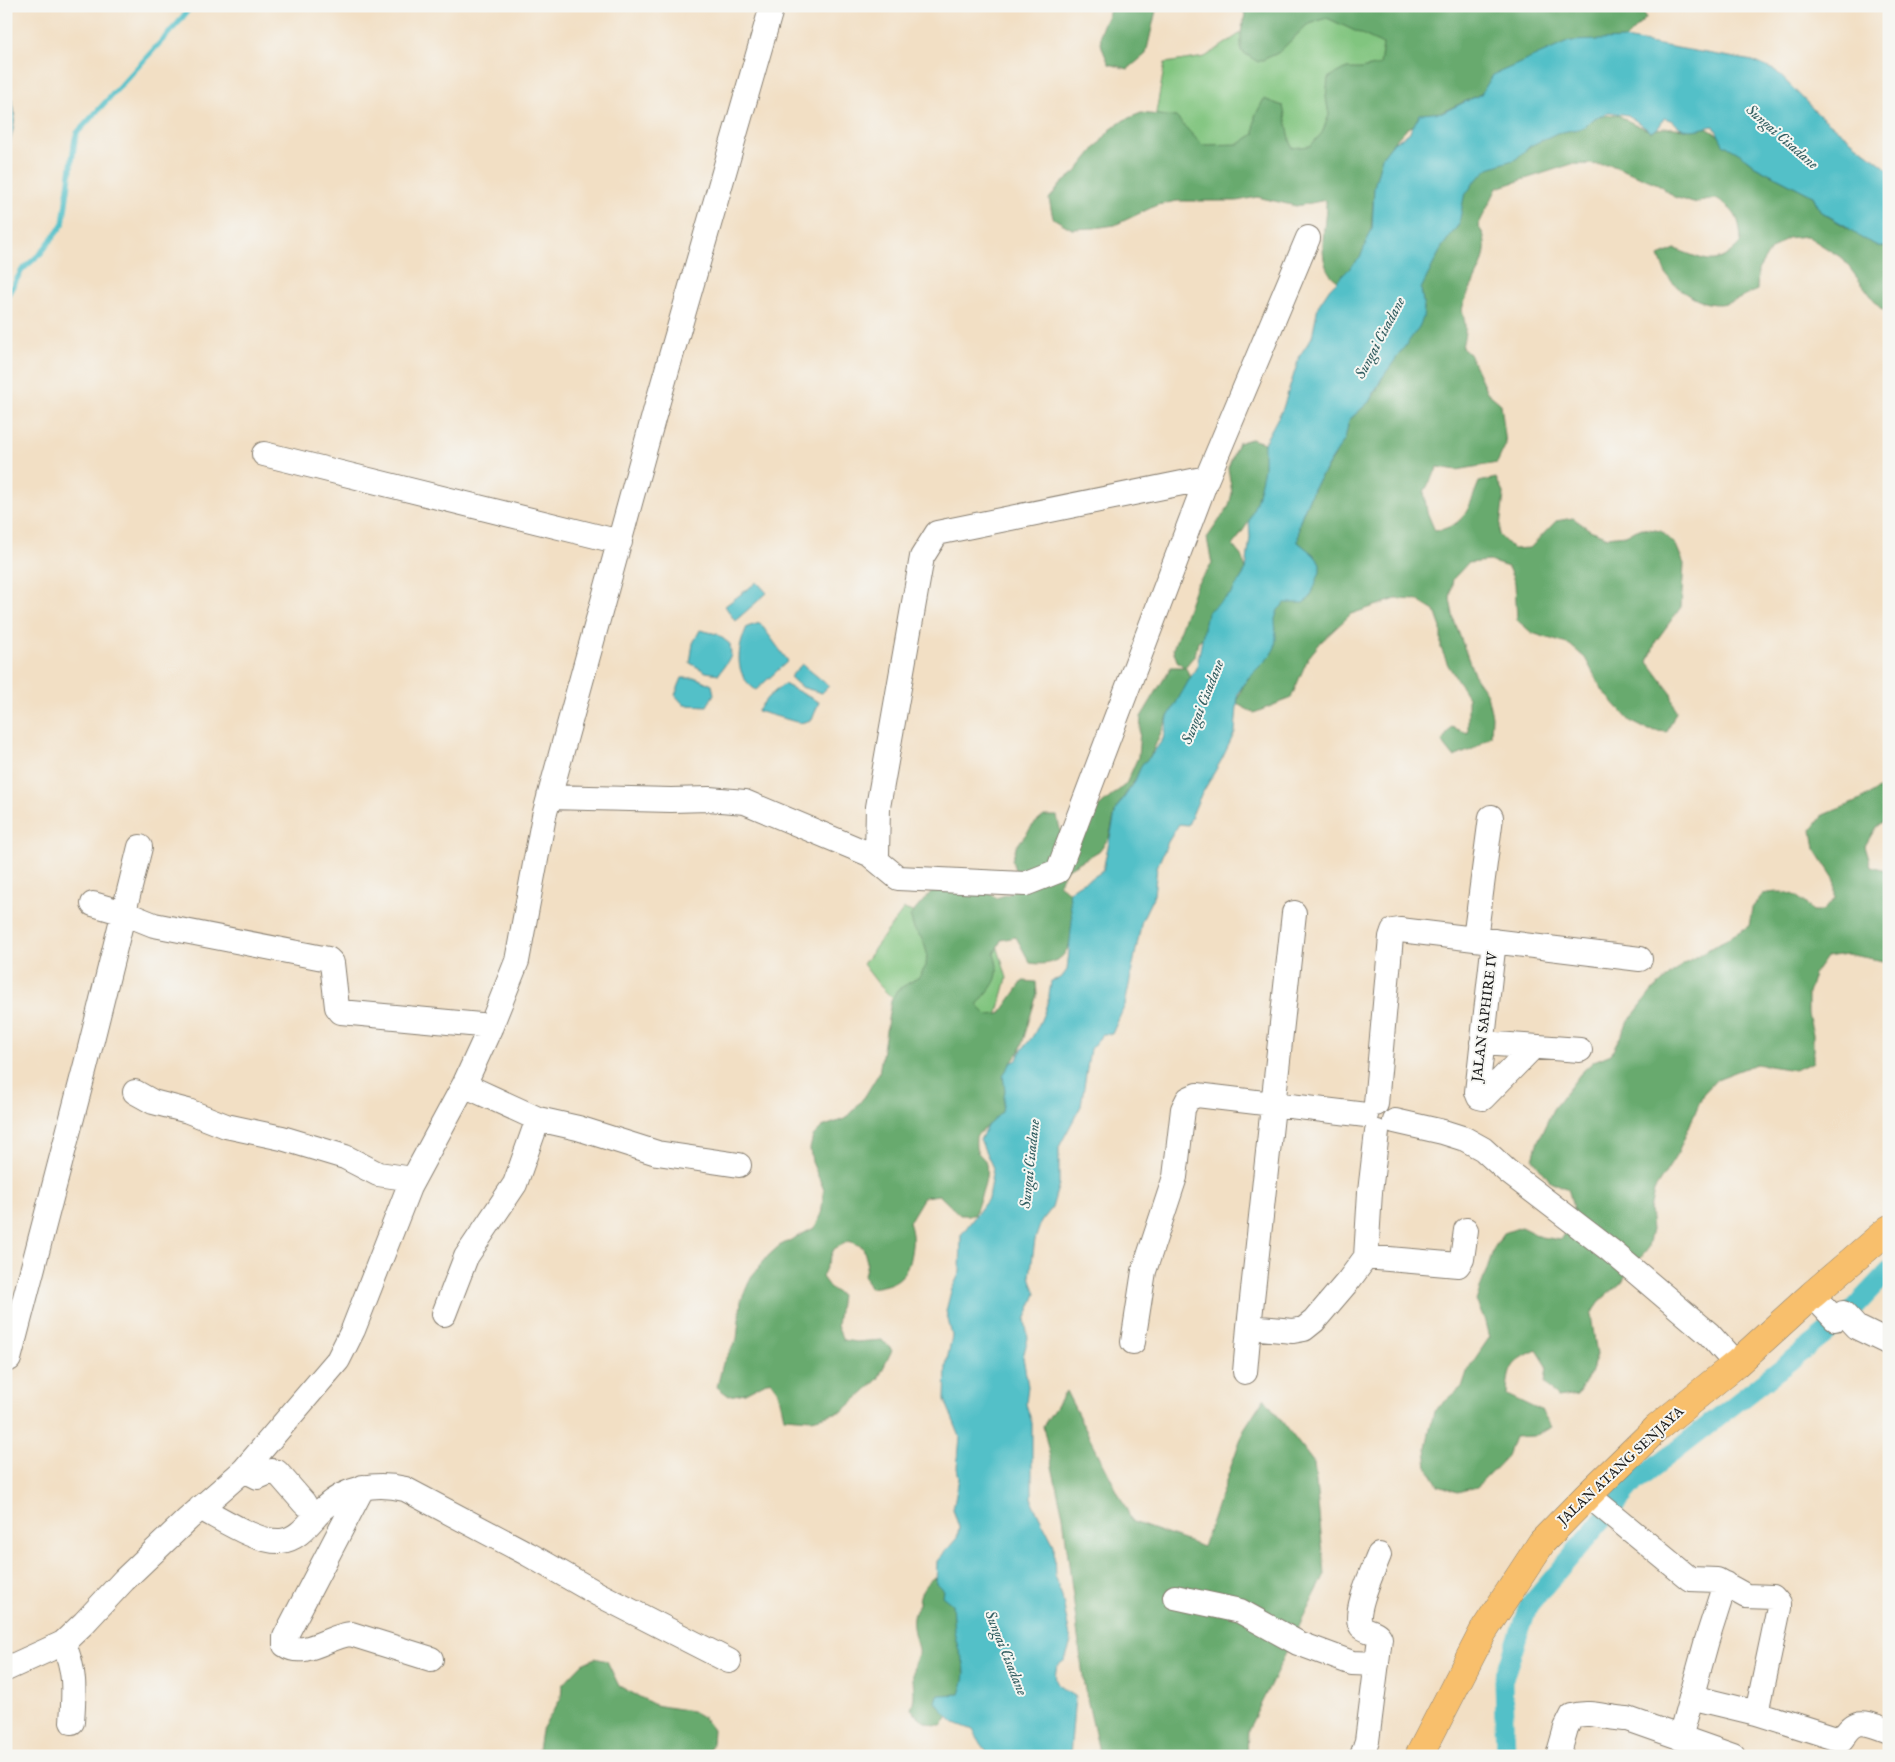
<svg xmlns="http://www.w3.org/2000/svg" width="1895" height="1762" font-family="'IM FELL English',serif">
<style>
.green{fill:#81c57f;stroke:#4e704e}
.forest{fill:#68aa6e;stroke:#426345}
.water{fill:#52c0c8;stroke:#376e72}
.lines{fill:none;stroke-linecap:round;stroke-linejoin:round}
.stream{stroke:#52c0c8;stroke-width:5.5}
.canal{stroke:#52c0c8;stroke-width:19}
.minor-casing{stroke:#877e70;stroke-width:26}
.major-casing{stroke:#877e70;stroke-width:29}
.minor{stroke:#fff;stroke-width:24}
.major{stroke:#f8bf6c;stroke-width:28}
.labels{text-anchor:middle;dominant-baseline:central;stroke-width:4;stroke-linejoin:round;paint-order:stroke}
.street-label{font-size:14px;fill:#1c1c1c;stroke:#f6f6f2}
.water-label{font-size:15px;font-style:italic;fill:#325e61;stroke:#f6f6f2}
</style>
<rect width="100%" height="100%" fill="#f6f6f2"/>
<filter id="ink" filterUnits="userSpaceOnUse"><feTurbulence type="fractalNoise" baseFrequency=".02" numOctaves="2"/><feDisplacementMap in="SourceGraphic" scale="10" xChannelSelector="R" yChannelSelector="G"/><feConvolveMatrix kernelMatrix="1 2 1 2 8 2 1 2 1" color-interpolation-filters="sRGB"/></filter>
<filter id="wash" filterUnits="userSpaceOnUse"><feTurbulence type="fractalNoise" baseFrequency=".0096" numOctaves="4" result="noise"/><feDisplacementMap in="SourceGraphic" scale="20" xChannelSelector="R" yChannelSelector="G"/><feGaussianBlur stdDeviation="1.12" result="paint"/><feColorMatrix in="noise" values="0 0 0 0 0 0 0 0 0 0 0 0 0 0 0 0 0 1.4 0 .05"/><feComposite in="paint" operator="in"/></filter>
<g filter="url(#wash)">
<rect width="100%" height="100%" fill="#f2dfc4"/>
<!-- green -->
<path class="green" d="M1270,6L1410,15L1336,147L1147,162L1165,63L1205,57L1256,23Z
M904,909L996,942L1007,978L995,1024L900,1006L879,985L863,964Z"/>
<!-- forest -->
<path class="forest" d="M1110,6H1157L1146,54L1128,69L1109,64C1103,51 1097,39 1103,25C1106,19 1110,13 1110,6Z
M1240,6H1642L1646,18L1625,39L1616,45L1481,94L1406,129L1392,144L1374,187L1370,249L1338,281C1313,267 1327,224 1326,200L1296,206L1257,197L1237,201H1177L1157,205L1115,225L1094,228L1072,229L1053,218L1049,199L1061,184L1076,172L1110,130L1124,120L1141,113L1176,117L1202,145L1239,144L1254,134L1255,116L1264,99L1283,106L1292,148L1310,146L1322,133L1329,115L1326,98L1328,78L1344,69H1361L1380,65L1383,44L1327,18L1307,25L1278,53L1258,62L1241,51V32L1245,14Z
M1618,114C1628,123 1640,125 1651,132C1668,122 1688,134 1705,127L1718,135L1728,138L1740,154L1755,166L1813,196L1821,212L1878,246L1889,248V313L1881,309L1842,258L1807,236L1787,238L1770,251L1758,270L1757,290C1745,296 1732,304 1718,304C1698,304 1680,292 1668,277C1664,272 1662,263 1659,256L1675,249C1707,260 1716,270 1741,242C1740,218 1736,211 1716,199L1693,203L1674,197L1658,184L1611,165L1572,164L1497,188L1478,226C1498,252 1471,281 1463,306C1461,312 1465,319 1465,325C1466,332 1463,341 1462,348L1470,355L1487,392L1501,404L1506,444L1497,463L1457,470L1438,467L1424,492L1427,512L1435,531C1467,525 1468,508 1479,482L1496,478L1504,495L1499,535L1513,549L1530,548L1556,521L1573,518L1590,530L1607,537L1625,535L1642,528L1661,531L1676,545L1684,564L1681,607L1656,641L1648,662L1671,693L1676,712L1667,732L1648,730L1630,721L1603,691L1585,658L1570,645L1532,633L1517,620L1515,583L1508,567L1489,561L1468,563L1453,579L1450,599L1454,620L1475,677L1487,694L1492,716L1491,736L1473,749L1454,757L1442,742L1451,727L1468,733V697L1448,665L1441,648V628L1435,611L1417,600L1396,599L1351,614L1321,642L1308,658L1291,698L1254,713L1237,704C1240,683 1256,669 1271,655L1272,607L1314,555L1298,543L1299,524L1302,515L1314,487L1334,457L1349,420L1369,402L1374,395L1382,378L1424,309L1421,289L1458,189L1537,126L1592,120L1601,116Z
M1251,439L1264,443L1271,454L1257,509L1233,546L1242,557L1246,570L1218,621L1198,642L1195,655L1185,667L1192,679L1168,717L1150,757L1116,809L1109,838L1099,851L1066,870L1059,884C1063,887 1068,890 1070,895C1075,904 1074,912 1073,922C1072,951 1062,968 1030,963L1016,937L1001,940L994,954C1003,979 992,986 977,1005L987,1015L1000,1014L1023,981L1036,982L1037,994L1020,1051L1011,1063L1005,1090L1006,1104L1001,1120L987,1126L976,1136C976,1141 975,1147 977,1151C979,1155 983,1157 985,1161C991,1177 978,1200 975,1215H960L939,1195L924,1197L909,1222C913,1234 913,1241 911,1253C907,1279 895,1285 870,1288L864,1276L867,1262L863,1247L849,1241L834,1249L822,1277L830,1288L841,1295L837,1326L843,1340L856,1342L882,1340L892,1350L878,1379L843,1411L812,1419L784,1417L778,1391L770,1380L745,1393L729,1396L717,1387L723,1363L737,1339L741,1301L751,1277L768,1256L779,1246L814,1228L821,1216L824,1190L812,1162L810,1149L813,1136L822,1127L847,1118L865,1096L879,1073L891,1001L897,990L919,977L926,966L927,953L923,940L914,929L910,916L938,884L975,879L996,898L1009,894L1019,884L1012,860L1016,847L1033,825L1044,816H1057L1060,829L1070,840L1095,810L1126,784L1138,757L1141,717L1171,667H1184L1177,661L1173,649L1196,585L1212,564L1207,538L1229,506L1232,493L1228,468L1238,443Z
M1889,782V817L1876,827L1865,846L1871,866L1889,871V962L1847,954L1826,957L1814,974L1808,994V1014L1813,1034V1062L1795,1070L1756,1064L1717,1079L1703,1094L1678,1153L1654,1191L1650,1210L1652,1230L1647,1250L1620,1284L1602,1299L1591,1315L1597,1355L1589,1376L1577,1395L1557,1398L1545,1384L1547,1366L1537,1350C1512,1361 1508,1367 1507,1395L1541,1411L1552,1427L1534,1436L1514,1437L1507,1456L1477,1487L1457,1492L1438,1485L1428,1468L1426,1447L1434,1411L1462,1387L1468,1369L1489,1338L1484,1318L1476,1301L1494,1248L1504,1233L1521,1227L1541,1237L1560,1240C1574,1219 1576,1213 1568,1189L1550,1181L1533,1159L1538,1141L1553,1109L1581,1073L1594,1061L1611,1054L1628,1022L1652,991L1683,964L1749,926L1752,908L1763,894C1789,889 1795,893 1813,911H1822L1835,899V880L1815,849L1812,830L1823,815L1859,801Z
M1066,1391L1133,1522L1203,1547L1244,1429L1264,1398L1314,1463L1325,1574L1248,1730L1247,1756H1100L1084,1685L1063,1516L1043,1426Z
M933,1578L942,1580L958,1617L964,1653V1671L969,1678L949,1717L941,1725C928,1726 917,1719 911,1708C918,1694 910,1680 914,1665C915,1660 919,1655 918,1650C915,1633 907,1620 919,1604C919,1593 924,1585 933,1578Z
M595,1658L607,1661L619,1686L655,1705L692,1711L704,1718L713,1730L712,1745L704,1756H537L541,1731L561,1698L562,1685L582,1664Z"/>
<!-- water -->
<path class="water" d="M1625,39L1753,61L1776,71L1819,115L1889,170V248L1878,246L1861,238L1846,226L1821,212L1813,196L1755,166L1740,154L1723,144L1714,126C1704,127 1692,133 1682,128C1674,125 1677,121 1664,118L1659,127L1651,132L1628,115L1609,112L1592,120L1584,128L1557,133L1530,146L1516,159L1489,168L1475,181L1464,197L1459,224L1442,247L1421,289L1424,309L1423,318L1419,327L1382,378L1369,402L1349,420L1345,439L1314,487L1302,515L1299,524L1298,542L1314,555L1320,563V572L1310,598L1303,603H1285L1278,610L1275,619L1276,638L1275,647L1271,655L1248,678L1238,693L1235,732L1222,759L1199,799L1188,825L1179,824L1168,842L1157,867L1154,895L1142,920L1125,1005L1112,1034H1103L1090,1049L1081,1106L1059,1147V1184L1052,1208L1041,1222L1035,1240L1030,1276L1036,1294L1025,1320L1028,1338L1023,1357L1028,1386L1026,1404L1032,1423V1502L1054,1545L1055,1578L1062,1596L1071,1642L1065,1660L1057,1666C1052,1685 1060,1687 1075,1696L1070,1756H989L973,1730L955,1723L944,1713L936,1702L938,1695L960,1694C971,1664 961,1663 955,1636C953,1626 953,1615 952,1604L942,1596L943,1590L936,1583L937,1561L957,1538L959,1528L953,1509L959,1478L957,1468L960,1437L945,1400L946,1365L952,1336L946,1311L951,1291L960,1272L961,1235L988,1199L993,1168L980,1140L987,1126L1002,1112L1005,1090L1003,1075L1011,1063L1017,1060C1020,1049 1028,1044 1034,1034C1044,1015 1049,1002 1051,981L1061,978L1067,970L1072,920L1069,892C1079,881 1093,880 1103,870L1116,809L1134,783L1142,764L1150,757L1163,739L1168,717L1197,666L1207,612L1231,594L1246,570L1250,537L1249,520L1257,499L1264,469V443L1283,408L1300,355L1312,337L1318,306L1330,288L1360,258L1372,228L1374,187L1382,157L1392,144L1409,133L1420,114L1444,112L1481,94L1493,75L1570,41Z
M6,91C22,110 12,134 6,155Z
M757,582L767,593L735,621L725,606Z
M760,623L788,661L756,690C733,675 737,649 747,627Z
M700,630L717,634L730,644L731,656L719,674L706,672L690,663L693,643Z
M802,664L829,686L822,693L801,687L790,677Z
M682,678H697L712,685L714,694L707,706L684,705L675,695Z
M784,684L819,702L812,720L800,723L757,711L768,697Z"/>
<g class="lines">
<!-- stream -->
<path class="stream" d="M6,298L22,270L41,253L63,224L75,139L77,133L179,22L191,6"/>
<!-- canal -->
<path class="canal" d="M1505,1756L1503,1681L1528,1607L1635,1482L1843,1320L1889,1271"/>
</g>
</g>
<g filter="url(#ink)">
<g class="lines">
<!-- minor casing -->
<g class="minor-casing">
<path id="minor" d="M264,454L620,542
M549,797L671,800L709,799L745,802L869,854H877L878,807L922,557L937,533L1207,478L1308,238
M869,854L898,878L1025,884L1058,871L1207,478
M93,904L124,913L154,925L328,959L332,963L337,1007L341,1012L491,1026
M1294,913L1249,1327L1293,1331L1304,1329L1314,1321L1349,1280L1366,1257L1370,1192L1377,1132
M1475,939L1491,817
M1494,941L1477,1092L1479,1097L1483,1098L1533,1047
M1482,1043L1580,1050
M464,1085L538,1119L578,1128L657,1153L739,1165
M135,1092L153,1102L188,1111L226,1126L282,1138L345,1157L378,1174L413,1179
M1376,1104L1391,937L1393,931L1400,930L1640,959
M1395,1121L1443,1132L1465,1139L1483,1149L1507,1171L1610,1250L1709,1334L1736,1364
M1366,1257L1458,1265L1462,1259L1466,1230
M1812,1295L1835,1319L1843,1313L1856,1327L1889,1343
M444,1314L466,1257L515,1184L538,1119
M1133,1342L1144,1271L1175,1177L1183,1109L1188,1099L1197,1095L1366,1115
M9,1359L86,1064L140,847
M1245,1372L1249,1327
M244,1470L258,1477L272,1471L277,1472L304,1503
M363,1487L285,1637V1645C305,1659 330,1635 351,1634L431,1659
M1588,1495L1690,1579L1717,1580L1746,1596L1773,1597L1779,1604V1608L1757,1713L1842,1740C1856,1715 1866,1723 1889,1731
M200,1508C222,1519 257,1543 281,1541C300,1539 310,1521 323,1509C346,1487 376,1482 405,1489L528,1554L598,1594L729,1661
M1175,1597L1240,1611L1298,1643L1352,1663L1377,1664
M63,1643C76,1670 74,1692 72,1722
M6,1669L63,1643L84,1623L124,1580L188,1519L244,1470L338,1360L353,1330L409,1187L464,1085L491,1026L517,961L544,816L658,401L772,6
M1691,1697L1757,1713
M1680,1738L1707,1640L1725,1584
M1362,1756L1367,1741L1380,1638C1376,1630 1366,1632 1361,1626C1352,1615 1374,1568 1379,1555
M1558,1756L1566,1728L1572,1716C1591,1710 1608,1719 1628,1719L1733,1756"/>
</g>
<!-- major casing -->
<g class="major-casing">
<path id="major" d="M1419,1756L1483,1632L1542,1542L1588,1495L1657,1428L1736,1364L1812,1295L1889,1229"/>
</g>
<!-- minor -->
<use href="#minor" class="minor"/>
<!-- major -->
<use href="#major" class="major"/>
</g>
</g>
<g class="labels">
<!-- street labels -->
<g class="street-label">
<text transform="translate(1485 1017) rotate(-83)">JALAN SAPHIRE IV</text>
<text transform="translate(1621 1466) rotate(-43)">JALAN ATANG SENJAYA</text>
</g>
<!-- water labels -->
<g class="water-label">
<text transform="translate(1782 137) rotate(41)">Sungai Cisadane</text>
<text transform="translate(1380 338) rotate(-62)">Sungai Cisadane</text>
<text transform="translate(1203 702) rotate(-68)">Sungai Cisadane</text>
<text transform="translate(1030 1164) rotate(-84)">Sungai Cisadane</text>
<text transform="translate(1006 1653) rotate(68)">Sungai Cisadane</text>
</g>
</g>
<!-- margin -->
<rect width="1895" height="1762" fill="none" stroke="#f6f6f2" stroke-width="25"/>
</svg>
